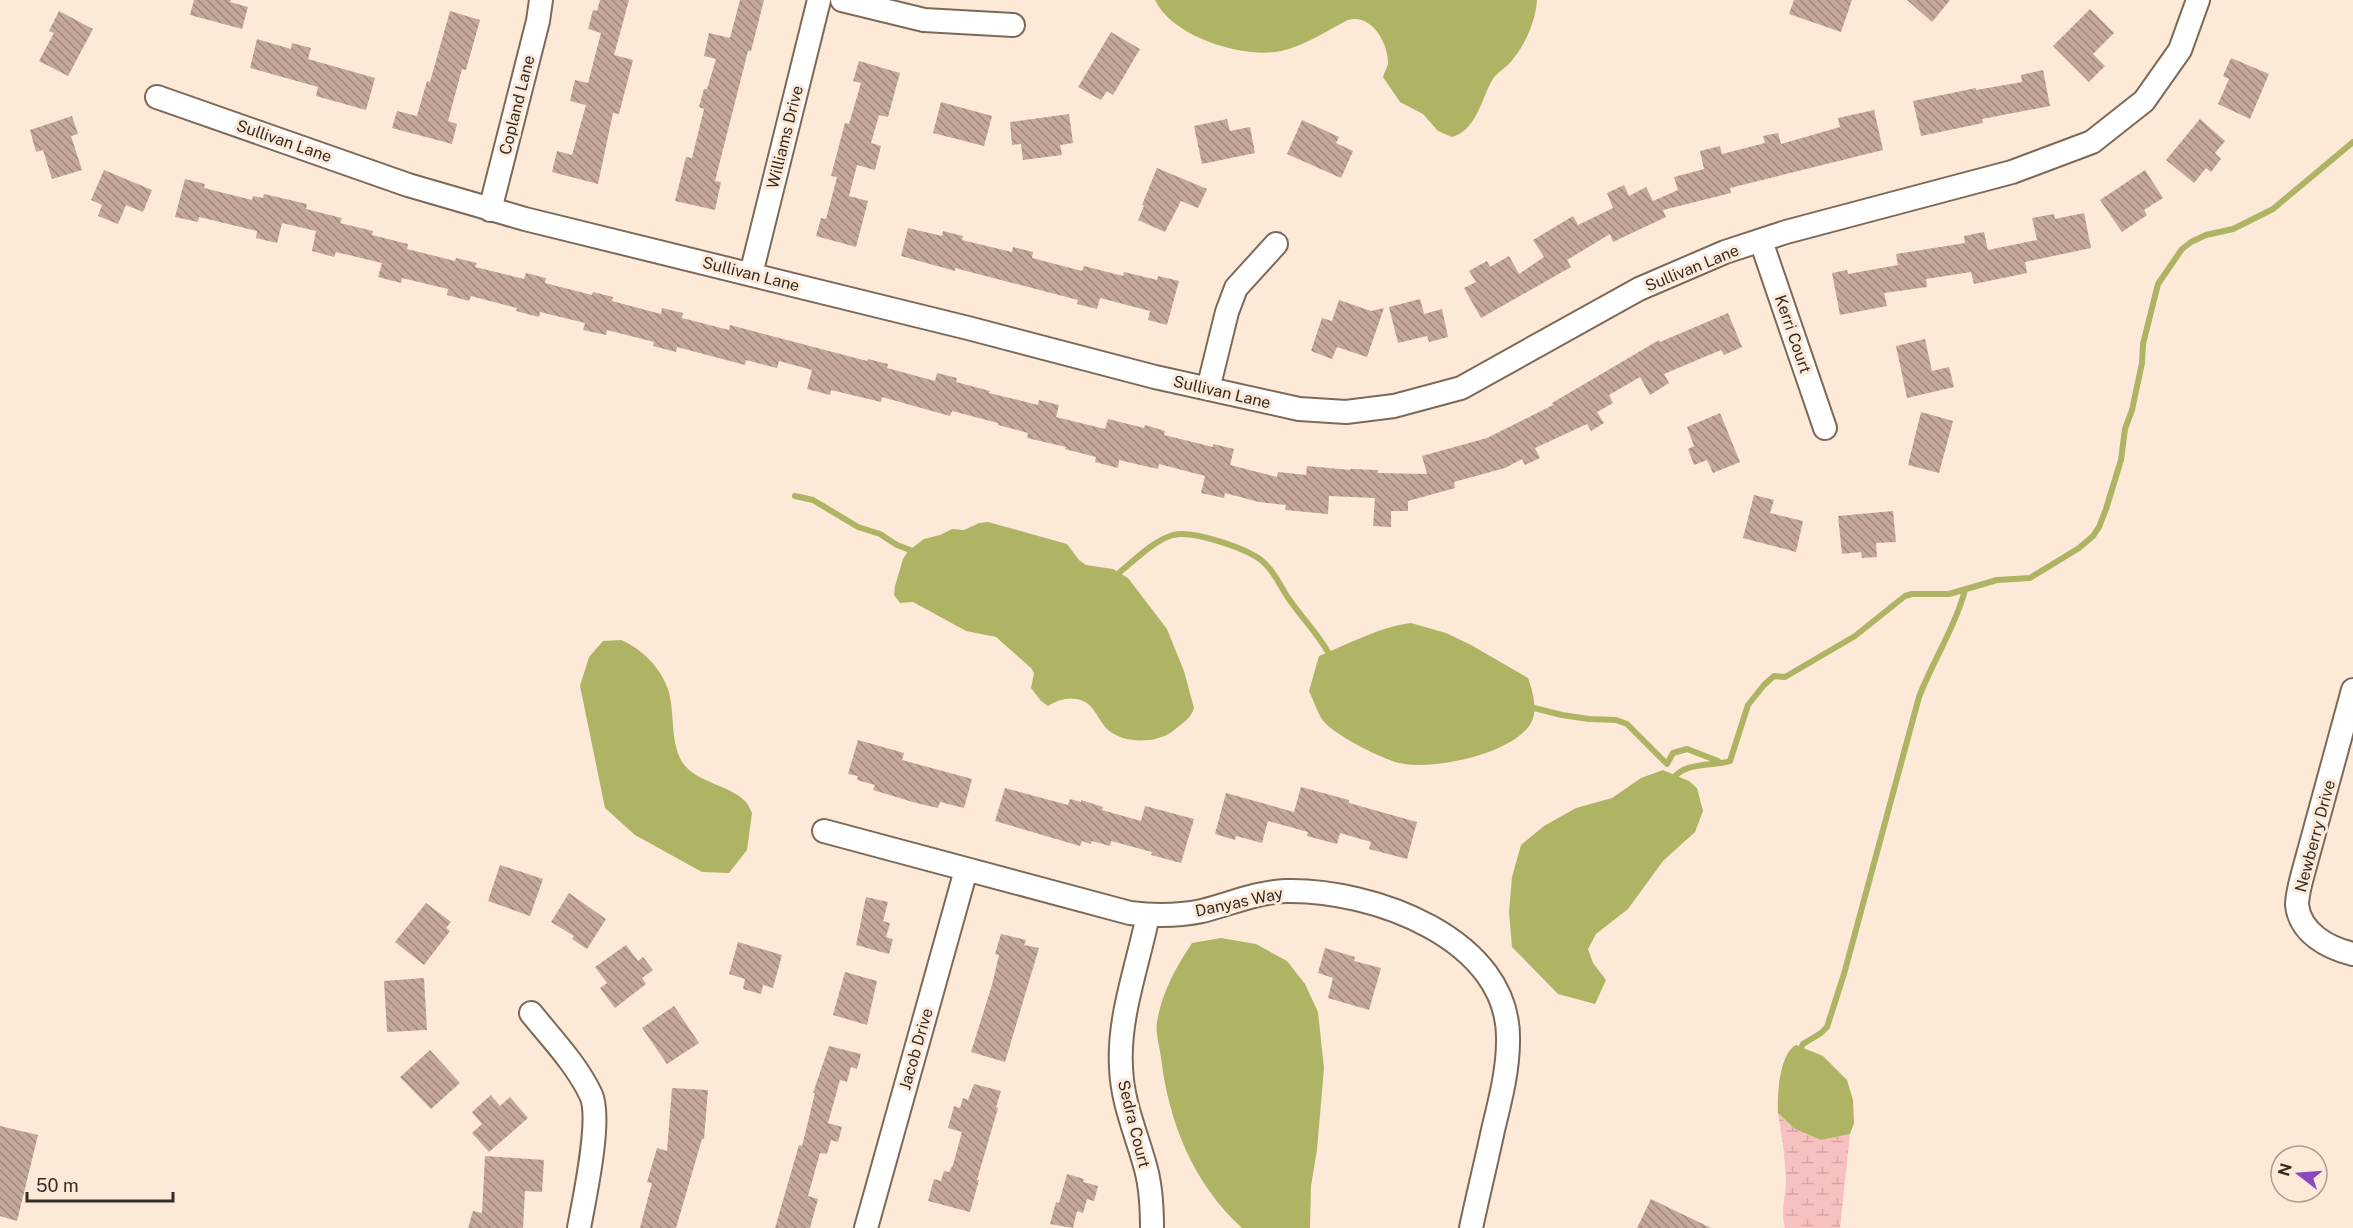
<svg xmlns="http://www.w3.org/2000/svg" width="2353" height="1228" font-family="'Public Sans',sans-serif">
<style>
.wetland{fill:url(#wetland-marsh)}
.water{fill:#afb464}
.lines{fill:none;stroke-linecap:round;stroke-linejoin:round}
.stream{stroke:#afb464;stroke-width:6}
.building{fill:url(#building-back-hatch)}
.minor-casing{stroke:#7e6956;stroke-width:26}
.minor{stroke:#fff;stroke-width:22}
.labels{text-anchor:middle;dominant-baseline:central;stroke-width:6;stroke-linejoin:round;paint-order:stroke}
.street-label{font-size:16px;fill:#352c24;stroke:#fde9d8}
</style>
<defs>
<pattern id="wetland-marsh" width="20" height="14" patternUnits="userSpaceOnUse" patternTransform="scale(1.5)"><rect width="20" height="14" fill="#f8c1c1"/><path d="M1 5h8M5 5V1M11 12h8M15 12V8" fill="none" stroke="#d5a6a6"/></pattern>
<pattern id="building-back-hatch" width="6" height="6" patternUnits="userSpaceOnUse" patternTransform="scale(1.5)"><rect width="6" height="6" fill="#c5a79c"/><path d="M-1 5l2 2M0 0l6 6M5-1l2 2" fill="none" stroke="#a1887f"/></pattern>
</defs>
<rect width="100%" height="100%" fill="#fde9d8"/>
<!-- wetland -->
<path class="wetland" d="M1778,1113L1795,1129L1821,1140L1850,1134L1840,1228H1785C1780,1212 1786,1196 1786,1180C1785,1158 1782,1135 1778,1113Z"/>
<!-- water -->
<path class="water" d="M1155,0H1537C1536,19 1526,44 1513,59C1507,68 1496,72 1491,82C1481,101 1476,130 1452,137L1438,131L1423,114L1400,102L1383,77C1384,72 1387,68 1388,64C1389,43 1371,13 1348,20C1328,30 1304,46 1281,51C1244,59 1172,37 1155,0Z
M988,522L1067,544L1079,560L1086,565L1113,569L1128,578L1167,629L1184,671L1194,708C1191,719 1181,724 1173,731C1156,744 1123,744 1107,729C1098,720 1095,706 1083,701C1070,696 1060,699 1048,706L1041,701L1031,688L1034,673L1031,668L996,637L966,631L913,602L900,603L894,595L895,586L903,559L908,551L924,539L940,535L952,529L964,530L979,523Z
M1411,623L1446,633L1471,645L1528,678C1533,692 1538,710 1531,723C1514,754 1432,771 1399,763C1380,758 1341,738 1326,724C1318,716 1314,701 1309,691L1319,656C1349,644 1379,627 1411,623Z
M621,640C642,649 660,667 668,689C675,711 670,736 680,758C692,783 727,783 745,801C748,804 750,809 752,813L747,850L729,873L702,872L635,835L605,808L580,686L589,657L603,641Z
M1663,770L1689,781L1697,788L1703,811L1695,832L1663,861L1628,909L1596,934L1588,949L1593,963L1606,980L1595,1004L1558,994L1512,947L1509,912L1512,877L1521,845L1544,826L1576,808L1612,798L1641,778Z
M1221,938L1256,944L1287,961L1305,984L1318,1012L1324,1068L1317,1150L1311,1186L1310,1228H1242C1193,1183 1169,1123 1161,1058C1160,1047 1155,1033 1157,1022C1162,992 1176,967 1192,943Z
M1796,1045L1823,1056L1847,1080L1853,1100L1854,1123L1850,1134L1821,1140L1795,1129L1778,1113C1777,1096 1779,1054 1796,1045Z"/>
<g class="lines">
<!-- stream -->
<path class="stream" d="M795,496L813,500L858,527L880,534L897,545L910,550
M1120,572C1136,559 1153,541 1173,535C1193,530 1245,548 1261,560C1272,569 1278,581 1285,593C1299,616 1320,634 1331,658
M1526,706L1562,715L1589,719L1616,720L1627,724L1667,764L1673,753L1687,749L1718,761
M1672,780C1684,761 1712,767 1730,761L1748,705L1764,685L1774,676L1785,677L1855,636L1905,596L1912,594H1949L1997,580L2030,578L2079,548L2093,536L2099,527L2106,509L2121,460L2125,429L2132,410L2142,363L2143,344L2158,284L2182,249L2191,242L2206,235L2233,229L2273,209L2353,142
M1801,1048L1803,1044L1821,1033L1827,1027L1844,974L1919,697C1933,661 1955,627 1965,590"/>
</g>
<!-- building -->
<path class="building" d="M194,0H231L230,2L248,7L242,29L190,15Z
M600,0H629L614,55L633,60L619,114L613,113L598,184L552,172L557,151L572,155L586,105L570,101L575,80L588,83L601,33L588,29L593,10L597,11Z
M740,0H764L751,51H748L715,181L721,182L715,210L675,201L686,157L692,158L704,109L699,107L704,89H707L716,59L704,56L709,33L730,38Z
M1794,0H1852L1841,32L1789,14Z
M1907,0H1950L1932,22Z
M2090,9L2114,33L2093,54L2105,66L2089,82L2053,46Z
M59,11L93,29L68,76L39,61L54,33L49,31Z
M450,11L480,20L466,70L462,69L448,121L457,124L452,144L392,128L397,111L417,116L427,81L430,82Z
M1111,32L1140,49L1113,95L1107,91L1101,100L1078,87Z
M257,39L291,49L292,43L311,48L308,59L375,78L366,110L316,96L318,87L250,68Z
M2231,58L2269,74L2250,119L2218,104L2229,79L2223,76Z
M859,61L900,73L888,117L879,115L871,143L881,146L875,170L857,165L849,196L868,201L856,247L816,236L821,218L826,219L837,177L831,176L845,123L849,124L861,83L853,81Z
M2043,70L2050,106L1982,119L1983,123L1921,136L1913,101L1976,88V90L2022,82L2021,75Z
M941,102L992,116L984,146L933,133Z
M1874,110L1883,150L1730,188L1731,193L1663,210L1666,217L1613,242L1610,234L1567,260L1571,267L1481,318L1464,288L1476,282L1469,271L1487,261L1490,267L1509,256L1519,274L1544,257L1533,240L1573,216L1578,225L1613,208L1607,193L1624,185L1629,196L1646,187L1653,201L1678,190L1674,177L1704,169L1700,151L1720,146L1722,154L1765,143L1763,136L1778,133L1781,144L1840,127L1838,118Z
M1069,114L1073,143L1060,145L1062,155L1023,160L1021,144L1012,145L1010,122Z
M72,116L78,134L71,136L82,170L52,179L43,150L36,152L30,130Z
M1227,119L1230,131L1250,127L1255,153L1202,164L1194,126Z
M2200,119L2225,141L2215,153L2221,159L2211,172L2206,168L2194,183L2166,160Z
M1302,120L1339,137L1336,143L1353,151L1341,178L1287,154Z
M1157,168L1207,189L1198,208L1181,201L1165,232L1138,220L1144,206L1142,205Z
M104,170L152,190L143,212L126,205L118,224L98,216L102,205L91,200Z
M2145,170L2163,198L2144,210L2147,215L2122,232L2100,200Z
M185,179L205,184L204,188L252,200L253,196L263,198L264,194L307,204L306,209L342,218L340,223L373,231L372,235L408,244L407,249L455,261L456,258L477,263L475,267L524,279L526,273L546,278L545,283L592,295L593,292L613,297L612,301L661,314L662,308L683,313L682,318L729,330L730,325L867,361L868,359L888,364L887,368L935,381L937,373L957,378L956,382L990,391L989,393L1038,405L1039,400L1059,405L1056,417L1105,429L1108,419L1144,428L1145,425L1165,431L1164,435L1213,447V444L1234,449L1230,465L1277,477L1278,472L1306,475L1307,466L1350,470V469L1378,470V473L1427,474L1422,456L1487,438L1553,405L1552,403L1659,340L1660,342L1728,313L1742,347L1724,355L1721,350L1664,374L1669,383L1650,395L1640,377L1609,395L1613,403L1597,412L1604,423L1591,431L1587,424L1535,448L1540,458L1525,465L1522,459L1505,468L1454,482L1455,488L1408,501V511H1391V527L1373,526L1375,498L1329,496L1328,514L1285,510L1286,505L1259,502L1225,493L1224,498L1201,493L1205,476L1159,464L1158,469L1119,460L1118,468L1095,462L1096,457L1065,449L1066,447L1027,438L1028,433L998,425V423L952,411L950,416L882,397L881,402L831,390L830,395L807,389L812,370L779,361L777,368L746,360L745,365L677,347L676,352L653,346L654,342L607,330L606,335L583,330L585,323L540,312L539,317L516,311L517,308L471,296L469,301L447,295L448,289L402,278L401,283L378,277L382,263L336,252L334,257L312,251L316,231L282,223L277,243L256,238L257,231L199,217L198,222L175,217Z
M2084,213L2091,248L2025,262L2027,273L1974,284L1971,272L1926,279L1927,287L1884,293L1887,306L1840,315L1832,273L1847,270L1848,274L1898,265L1896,254L1965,243L1964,236L1984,232L1988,250L2037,240L2032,218L2054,214L2055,219Z
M908,228L942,236L943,231L963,236L962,240L1012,252L1013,247L1033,252L1032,258L1082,271L1084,266L1123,276L1124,272L1157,280L1158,276L1179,281L1167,325L1148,320L1150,311L1100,298L1097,309L1077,304L1078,300L955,268V271L901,256Z
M1420,299L1424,314L1442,309L1448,337L1429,342L1427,336L1398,343L1389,307Z
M1339,300L1371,311L1384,308L1367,357L1337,347L1332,359L1311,351L1322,318L1332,321Z
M1925,339L1932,371L1949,367L1954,387L1907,398L1896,346Z
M1921,412L1953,421L1939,473L1908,465Z
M1720,413L1740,462L1713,473L1707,460L1694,465L1688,449L1694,446L1687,427Z
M1754,495L1774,500L1770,513L1803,521L1796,552L1743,538Z
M1893,511L1896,542L1876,543L1877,557L1862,558L1861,552L1842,554L1838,516Z
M858,740L904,753L902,760L972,779L964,808L940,802L938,808L916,803L873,790L875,785L857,780L858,776L848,774Z
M1301,787L1349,800V803L1417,822L1407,859L1369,849L1371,842L1340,833L1337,844L1307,836L1308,832L1268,821L1262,843L1236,836L1235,840L1215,834L1226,793L1294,812Z
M1005,788L1068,805L1070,799L1081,802V800L1103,807L1102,810L1141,821L1145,806L1194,819L1181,863L1151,855L1152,852L1111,841L1110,846L1092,841L1091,844L1082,841L1080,846L995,821Z
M500,865L543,879L530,916L488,901Z
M569,893L606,919L587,949L572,939L574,936L551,922Z
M866,897L888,902L883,921L890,923L886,937L893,939L889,954L856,945Z
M426,903L451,922L446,928L450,931L424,965L395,942Z
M1001,934L1026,940L1024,945L1039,948L1005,1062L971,1052L992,985L999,955L995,954Z
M738,942L782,955L773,988L763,985L761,994L743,989L745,979L729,974Z
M626,945L638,961L643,957L653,970L642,978L646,984L615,1008L600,988L607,983L595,967Z
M1325,948L1355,957L1354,961L1381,968L1369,1010L1328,998L1333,978L1318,973Z
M845,972L877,981L867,1025L833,1015Z
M424,978L427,1030L387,1032L384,981Z
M674,1006L699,1043L667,1064L642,1028Z
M829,1046L861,1054L857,1069L851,1067L847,1082L840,1080L828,1123L842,1127L838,1142L831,1140L827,1154L820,1153L808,1196L818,1199L810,1228H775L799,1145L802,1146L815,1093H813Z
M430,1050L460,1083L431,1109L400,1077Z
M974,1084L1001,1091L996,1107L998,1108L977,1180H979L970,1212L928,1201L934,1179L941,1181L944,1171L949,1172L953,1165L962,1132L948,1128L954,1106L960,1108L963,1098L968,1100Z
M672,1088L708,1090L704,1139H702L676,1228H640L652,1183L647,1182L657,1148L667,1151Z
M491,1095L500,1106L510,1097L528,1118L489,1152L472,1133L482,1124L472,1112Z
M0,1126L38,1135L17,1221L0,1216Z
M485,1156L544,1160L542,1192L525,1191L523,1228H468L473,1211L482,1213Z
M1067,1174L1084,1179L1083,1182L1098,1186L1094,1201L1087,1199L1083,1213L1077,1211L1073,1228L1050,1224L1056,1202L1059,1203Z
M1651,1199L1711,1228H1637Z"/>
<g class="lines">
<!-- minor casing -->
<g class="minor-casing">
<path id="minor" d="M842,0L924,20L1013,25
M157,97L408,185L525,219L968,328L1155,377L1299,409L1346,412L1394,406L1461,388L1639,289L1725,252L1786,232L2012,172L2092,142L2144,101L2180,50L2198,0
M490,210L538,21L541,0
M1761,241L1825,428
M751,274L819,0
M1208,389L1227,312L1236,288L1276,244
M2353,690L2302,877C2300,885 2297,896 2297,905C2300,933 2328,948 2353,954
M824,831L1130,913C1154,916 1178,916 1202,911C1230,904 1257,892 1286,891C1371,889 1511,938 1508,1041C1508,1071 1500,1101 1493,1130C1486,1163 1478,1195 1471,1228
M1148,915C1138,965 1118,1017 1121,1067C1122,1103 1137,1135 1146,1169C1151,1188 1152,1208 1152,1228
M531,1013C552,1039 577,1065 591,1095C602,1119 584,1200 579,1228
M866,1228L966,870"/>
</g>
<!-- minor -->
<use href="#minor" class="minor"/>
</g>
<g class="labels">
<!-- street labels -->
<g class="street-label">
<text transform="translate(517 105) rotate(-76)">Copland Lane</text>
<text transform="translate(785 137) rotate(-76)">Williams Drive</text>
<text transform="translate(284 141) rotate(19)">Sullivan Lane</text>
<text transform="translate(1692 268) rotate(-22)">Sullivan Lane</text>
<text transform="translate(751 274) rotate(14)">Sullivan Lane</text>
<text transform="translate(1793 334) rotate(71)">Kerri Court</text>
<text transform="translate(1222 392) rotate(13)">Sullivan Lane</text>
<text transform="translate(2315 836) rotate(-75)">Newberry Drive</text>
<text transform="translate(1239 902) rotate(-12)">Danyas Way</text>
<text transform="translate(916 1049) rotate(-74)">Jacob Drive</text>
<text transform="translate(1134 1124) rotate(76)">Sedra Court</text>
</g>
</g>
<!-- north arrow -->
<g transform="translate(2299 1174) rotate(287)"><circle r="28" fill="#fde9d8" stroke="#ad9d90" stroke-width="1.5"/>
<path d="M0-4.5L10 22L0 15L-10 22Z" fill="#8c48bc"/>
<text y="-9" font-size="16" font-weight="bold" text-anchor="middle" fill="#352c24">N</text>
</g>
<!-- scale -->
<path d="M27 1192v9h146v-9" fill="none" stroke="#352c24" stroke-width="3"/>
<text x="36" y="1192" font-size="18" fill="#352c24" stroke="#fde9d8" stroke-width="4.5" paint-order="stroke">50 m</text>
</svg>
